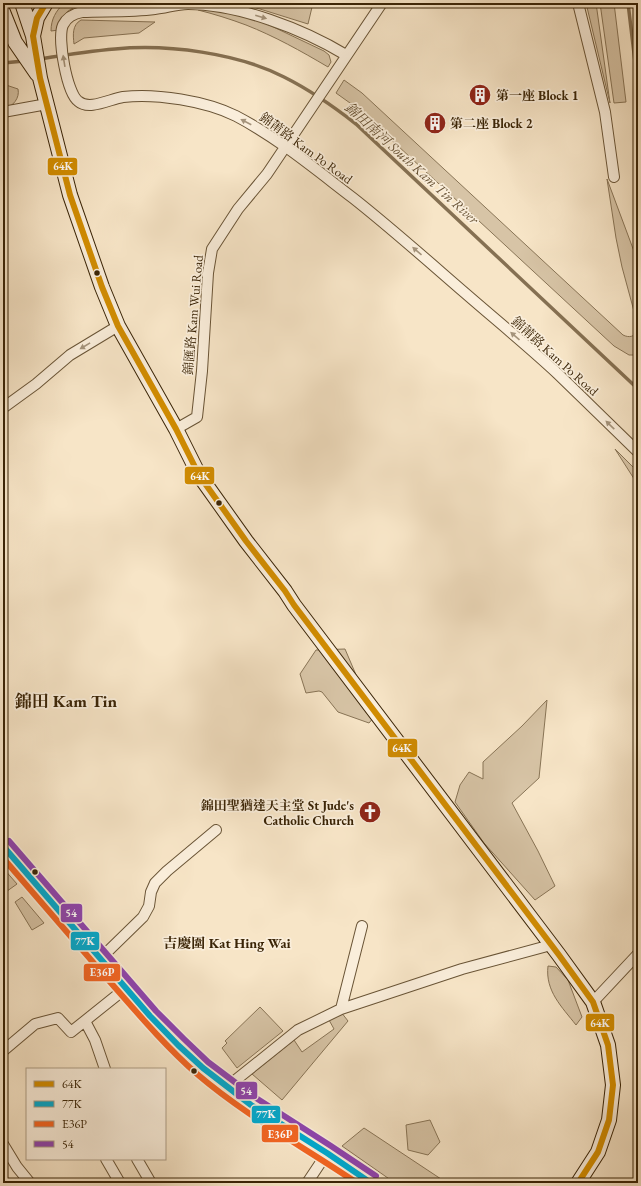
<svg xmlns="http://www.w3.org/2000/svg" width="641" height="1186" font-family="'EB Garamond','Noto Serif TC',serif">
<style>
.green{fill:#d7c4a6;stroke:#887456}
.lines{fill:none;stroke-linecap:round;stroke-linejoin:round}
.stream{stroke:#857052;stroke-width:3.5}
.street-casing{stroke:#695436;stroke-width:12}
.secondary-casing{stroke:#3a2406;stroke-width:16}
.street{stroke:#faeedb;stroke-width:10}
.secondary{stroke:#faeedb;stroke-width:14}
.bus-1-casing{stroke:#faeedb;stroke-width:9}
.bus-2-casing{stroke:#faeedb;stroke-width:9}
.bus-3-casing{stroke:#faeedb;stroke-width:9}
.bus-4-casing{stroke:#faeedb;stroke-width:9}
.bus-1{stroke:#d18c01;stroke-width:6}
.bus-2{stroke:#00a9ce;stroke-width:6}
.bus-3{stroke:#f26522;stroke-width:6}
.bus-4{stroke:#8e44ad;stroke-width:6}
.oneway{fill:#a4937b}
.bus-dot{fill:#3a2406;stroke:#faeedb;stroke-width:1.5}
.labels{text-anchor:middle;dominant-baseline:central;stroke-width:3.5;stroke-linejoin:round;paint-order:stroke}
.poi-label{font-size:13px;font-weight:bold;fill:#3a2406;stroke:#faeedb;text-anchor:start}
.street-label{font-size:13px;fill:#3a2406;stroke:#faeedb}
.water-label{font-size:14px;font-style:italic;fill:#665032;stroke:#faeedb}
.neighbourhood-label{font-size:14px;font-weight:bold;fill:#3a2406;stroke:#faeedb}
.district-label{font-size:17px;font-weight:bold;fill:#3a2406;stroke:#faeedb}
.line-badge{stroke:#faeedb;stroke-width:1.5}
.badge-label{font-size:11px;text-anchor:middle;font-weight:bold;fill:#fff}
</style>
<rect width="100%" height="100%" fill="#f7e5c7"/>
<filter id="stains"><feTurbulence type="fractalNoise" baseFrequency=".005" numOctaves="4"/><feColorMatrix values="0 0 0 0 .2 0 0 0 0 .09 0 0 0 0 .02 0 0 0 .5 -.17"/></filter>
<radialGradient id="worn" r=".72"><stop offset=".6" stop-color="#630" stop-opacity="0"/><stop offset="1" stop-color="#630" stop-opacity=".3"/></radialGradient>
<!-- green -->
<path class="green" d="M64,3H120L73,8C63,13 62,19 59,30L51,31C51,19 56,11 64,3Z
M233,3H313L308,24L260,9Z
M586,3H596L610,103Z
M600,3H614L626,102L614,103Z
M200,8L238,15L265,23L324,51L329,55L331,62L328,67C301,51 274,36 246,25C230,19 214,14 198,10Z
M81,20L155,22L139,33L84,38L74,44C73,35 72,25 81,20Z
M344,80L362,93L623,335C629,338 635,337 638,330V355H629L614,346L357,108L336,93Z
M3,84L18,89C20,98 13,107 3,109Z
M607,179L638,262V326L622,267L616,238Z
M615,449L638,472V485Z
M345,649L374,717L369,723L338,712L322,692L319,691L306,693L300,674L316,650Z
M547,700L539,778L512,803L538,851L555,886L535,900L484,843L455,802L460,785L469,772L483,779V762L522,726Z
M3,868L17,884L3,894Z
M22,897L44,923L32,930L15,902Z
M548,966L556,967L568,980L582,1017L576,1025C562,1007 545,991 548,966Z
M260,1007L283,1031L237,1068L222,1048L227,1043L225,1041Z
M341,1012L348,1021L282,1100L252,1074L294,1040L302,1052L334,1029L329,1020Z
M430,1120L440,1142L428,1155L408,1150L406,1125Z
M364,1128L441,1179L444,1183H395L342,1146Z"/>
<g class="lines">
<!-- stream -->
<path class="stream" d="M628,3L638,87
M40,59C65,55 90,51 115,49C168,44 237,53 284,77C310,90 333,106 356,124L638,389
M3,63L24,61"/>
<!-- street casing -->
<g class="street-casing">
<path id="street" d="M578,3L605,112L614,177
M346,55C303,29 238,4 188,4C176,4 166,8 155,9C131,12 106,11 82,12C73,14 67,17 63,25C57,38 67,93 78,101C89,111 110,99 123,97C156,93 206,101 236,116C278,138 315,169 353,198C391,228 428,261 465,293C496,320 528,346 558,374C585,400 611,426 638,452
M3,112L47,104
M3,408L36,384L70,355L118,326
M176,429L197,417L202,371L208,273L212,249L238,209L267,174L382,3
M101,958L143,917L149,906L151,892L155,883L167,871L216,830
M593,1002L638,954
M341,1009L362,926
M85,1021L95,1040L105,1069
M3,1051L35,1024L58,1018L71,1032L126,988
M227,1087L298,1030L341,1009L462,969L551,945
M3,1144L17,1167L30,1183
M106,1159L120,1183
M137,1159L151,1183
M307,1183L327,1153"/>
</g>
<!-- secondary casing -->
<g class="secondary-casing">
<path id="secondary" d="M22,3L33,36L40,78L70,195L102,287L118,326L176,429L199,475L246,541L285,591L294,605L559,955L593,1002L608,1045L613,1085L609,1120L598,1152L578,1183
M3,12L15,42L37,74
M33,36L37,18L46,3
M3,846L150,1016L178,1045L203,1068L251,1105L327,1153L371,1183"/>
</g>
<!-- street -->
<use href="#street" class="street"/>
<!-- secondary -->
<use href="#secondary" class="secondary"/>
<!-- bus-1 casing -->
<g class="bus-1-casing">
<path id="bus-1" d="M46,3L37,18L33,36L40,78L70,195L102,287L118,326L176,429L199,475L246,541L285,591L294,605L559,955L593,1002L608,1045L613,1085L609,1120L598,1152L578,1183"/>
</g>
<!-- bus-2 casing -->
<g class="bus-2-casing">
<path id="bus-2" d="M3,846L150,1016L178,1045L203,1068L251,1105L327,1153L371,1183"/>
</g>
<!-- bus-3 casing -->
<g class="bus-3-casing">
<path id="bus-3" d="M3,858C37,897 70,936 104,975C134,1009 163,1044 197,1074C246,1116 304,1147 357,1183"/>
</g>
<!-- bus-4 casing -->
<g class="bus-4-casing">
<path id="bus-4" d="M9,841L156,1011L184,1039L208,1062L256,1098L331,1146L376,1176"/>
</g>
<!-- bus-1 -->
<use href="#bus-1" class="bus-1"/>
<!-- bus-2 -->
<use href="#bus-2" class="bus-2"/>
<!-- bus-3 -->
<use href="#bus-3" class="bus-3"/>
<!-- bus-4 -->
<use href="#bus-4" class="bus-4"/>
</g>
<!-- one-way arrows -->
<defs><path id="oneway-solid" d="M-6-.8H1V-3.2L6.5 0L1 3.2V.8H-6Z"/></defs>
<g class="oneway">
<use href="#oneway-solid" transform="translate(261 17) rotate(16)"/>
<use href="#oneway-solid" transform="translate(64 61) rotate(-99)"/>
<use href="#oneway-solid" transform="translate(246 122) rotate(-152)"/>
<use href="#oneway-solid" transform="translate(417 251) rotate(-139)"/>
<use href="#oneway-solid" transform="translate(515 336) rotate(-139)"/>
<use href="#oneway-solid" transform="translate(85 346) rotate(149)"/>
<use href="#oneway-solid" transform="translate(610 425) rotate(-136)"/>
</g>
<!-- icons -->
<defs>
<g id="building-disc" transform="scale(1.15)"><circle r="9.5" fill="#8f2418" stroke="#faeedb"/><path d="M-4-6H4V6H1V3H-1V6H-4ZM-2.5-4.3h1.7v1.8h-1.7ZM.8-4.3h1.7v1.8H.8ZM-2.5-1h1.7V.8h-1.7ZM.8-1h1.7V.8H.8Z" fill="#fff"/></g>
<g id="church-disc" transform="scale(1.15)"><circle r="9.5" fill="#8f2418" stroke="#faeedb"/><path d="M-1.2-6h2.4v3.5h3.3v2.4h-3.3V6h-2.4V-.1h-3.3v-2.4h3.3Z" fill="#fff"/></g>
</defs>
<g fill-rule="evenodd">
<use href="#building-disc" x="480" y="95"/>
<use href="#building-disc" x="435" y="123"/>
<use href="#church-disc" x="370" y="812"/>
</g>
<!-- markers -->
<g class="bus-dot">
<circle cx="97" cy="273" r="3.5"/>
<circle cx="219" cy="503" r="3.5"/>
<circle cx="35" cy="872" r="3.5"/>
<circle cx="194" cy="1071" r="3.5"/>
</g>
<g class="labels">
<!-- poi labels -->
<g class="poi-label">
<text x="496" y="95">第一座 Block 1</text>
<text x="450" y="123">第二座 Block 2</text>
<text x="354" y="805" text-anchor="end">錦田聖猶達天主堂 St Jude's<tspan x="354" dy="15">Catholic Church</tspan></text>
</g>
<!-- street labels -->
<g class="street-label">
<text transform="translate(306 148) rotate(36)">錦莆路 Kam Po Road</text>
<text transform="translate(193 315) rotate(-85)">錦匯路 Kam Wui Road</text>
<text transform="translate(555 356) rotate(42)">錦莆路 Kam Po Road</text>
</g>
<!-- water labels -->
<g class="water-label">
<text transform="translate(412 163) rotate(42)">錦田南河 South Kam Tin River</text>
</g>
<!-- neighbourhood labels -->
<g class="neighbourhood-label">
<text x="227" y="943">吉慶圍 Kat Hing Wai</text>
</g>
<!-- district labels -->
<g class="district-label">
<text x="66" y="701">錦田 Kam Tin</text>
</g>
</g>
<g class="line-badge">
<rect x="47" y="157" width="31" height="19" rx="4" fill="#d18c01"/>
<rect x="184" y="466" width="31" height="19" rx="4" fill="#d18c01"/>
<rect x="387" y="738" width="31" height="20" rx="4" fill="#d18c01"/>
<rect x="60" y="903" width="23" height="20" rx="4" fill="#8e44ad"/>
<rect x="70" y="931" width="30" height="20" rx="4" fill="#00a9ce"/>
<rect x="83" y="963" width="38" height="19" rx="4" fill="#f26522"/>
<rect x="585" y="1013" width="30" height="19" rx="4" fill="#d18c01"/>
<rect x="235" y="1081" width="23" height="19" rx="4" fill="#8e44ad"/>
<rect x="251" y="1105" width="30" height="19" rx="4" fill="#00a9ce"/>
<rect x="261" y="1124" width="38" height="19" rx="4" fill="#f26522"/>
</g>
<g class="badge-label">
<text x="63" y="170">64K</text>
<text x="200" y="480">64K</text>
<text x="402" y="752">64K</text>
<text x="71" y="917">54</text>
<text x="85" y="945">77K</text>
<text x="102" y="976">E36P</text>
<text x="600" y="1027">64K</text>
<text x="246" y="1095">54</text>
<text x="266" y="1118">77K</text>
<text x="280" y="1138">E36P</text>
</g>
<!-- margin -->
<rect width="641" height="1186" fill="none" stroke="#f7e5c7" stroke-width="16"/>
<rect x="4" y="4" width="633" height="1178" fill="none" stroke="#3a2406" stroke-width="2"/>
<rect x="8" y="8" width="625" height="1170" fill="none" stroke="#3a2406"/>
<!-- legend -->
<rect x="26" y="1068" width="140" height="92" fill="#faeedb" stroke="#ad9d86"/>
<rect x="34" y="1081" width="20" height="6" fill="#d18c01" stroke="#ad9d86"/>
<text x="62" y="1088" font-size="12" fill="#3a2406">64K</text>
<rect x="34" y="1101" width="20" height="6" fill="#00a9ce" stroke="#ad9d86"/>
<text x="62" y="1108" font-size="12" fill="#3a2406">77K</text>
<rect x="34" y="1121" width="20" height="6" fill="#f26522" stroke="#ad9d86"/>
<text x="62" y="1128" font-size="12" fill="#3a2406">E36P</text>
<rect x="34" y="1141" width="20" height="6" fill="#8e44ad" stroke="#ad9d86"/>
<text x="62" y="1148" font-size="12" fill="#3a2406">54</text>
<rect width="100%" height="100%" filter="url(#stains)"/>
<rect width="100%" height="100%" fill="url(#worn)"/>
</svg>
